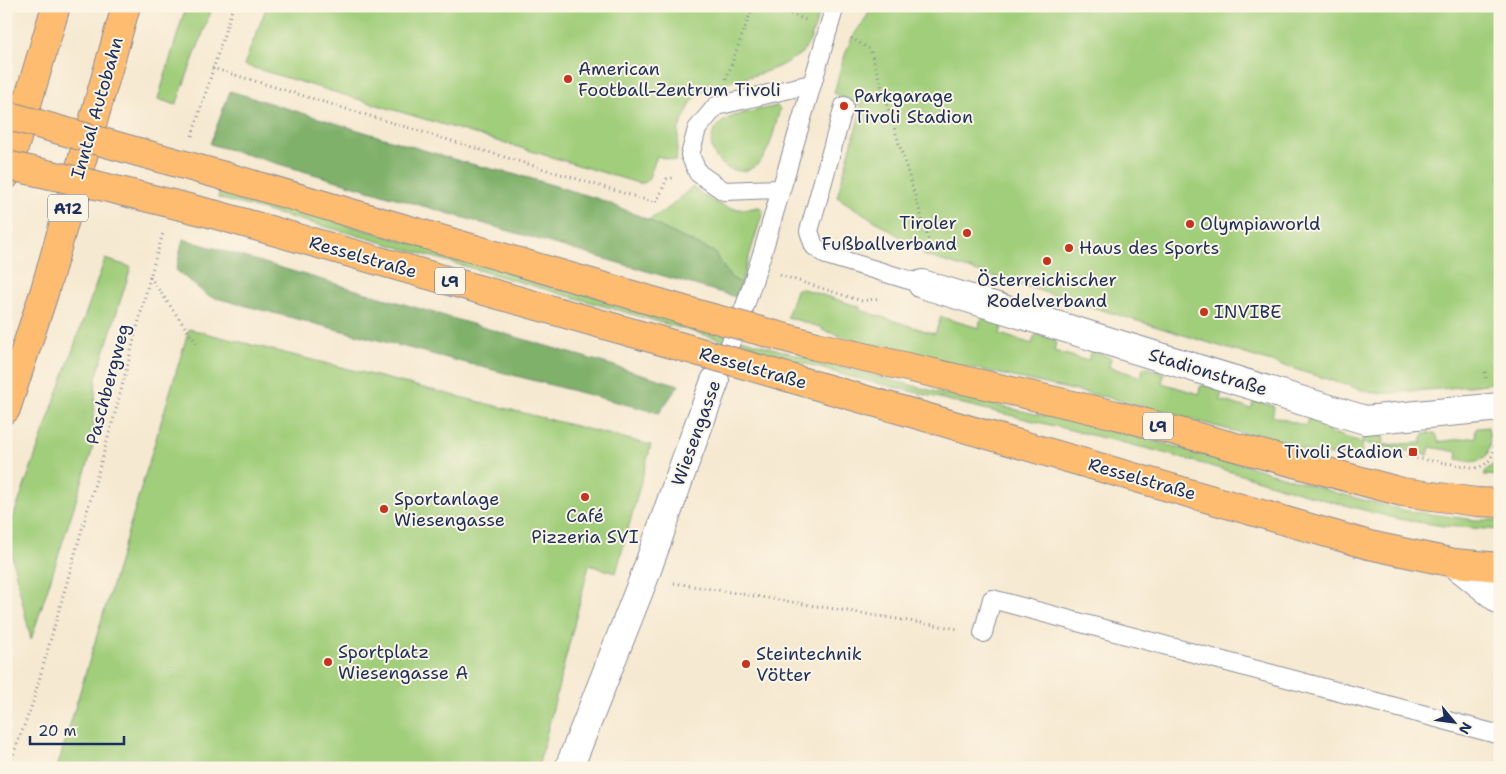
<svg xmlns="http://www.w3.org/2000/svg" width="1506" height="774" font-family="'Shantell Sans',sans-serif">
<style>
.green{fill:#a1ce7a;stroke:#5e7e6c}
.forest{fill:#80b16a;stroke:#4e7064}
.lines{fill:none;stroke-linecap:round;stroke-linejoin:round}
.lane-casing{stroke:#888c98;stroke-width:20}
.street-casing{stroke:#888c98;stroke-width:30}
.primary-casing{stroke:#888c98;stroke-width:30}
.highway-casing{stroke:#888c98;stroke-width:30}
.path{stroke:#888c98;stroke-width:3;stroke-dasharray:1 4;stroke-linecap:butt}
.lane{stroke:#fff;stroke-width:18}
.street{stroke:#fff;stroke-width:28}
.primary{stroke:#febc70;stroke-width:28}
.highway{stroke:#febc70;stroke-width:28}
.primary-bridge-casing{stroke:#888c98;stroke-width:30;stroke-linecap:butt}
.primary-bridge{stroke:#febc70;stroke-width:28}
.poi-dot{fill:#c8321e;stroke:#fcf5e5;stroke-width:2}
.labels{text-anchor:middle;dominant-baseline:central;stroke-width:4;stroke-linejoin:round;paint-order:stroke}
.shield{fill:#fcf5e5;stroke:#5e6a86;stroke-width:1}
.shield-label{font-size:16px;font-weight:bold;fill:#1b2f5e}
.poi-label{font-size:18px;fill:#1b2f5e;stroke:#fcf5e5;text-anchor:start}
.street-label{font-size:18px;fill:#1b2f5e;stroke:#fcf5e5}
</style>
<rect width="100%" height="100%" fill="#fcf5e5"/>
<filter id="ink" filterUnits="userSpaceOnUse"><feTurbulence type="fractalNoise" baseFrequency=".02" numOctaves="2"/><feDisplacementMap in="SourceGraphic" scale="10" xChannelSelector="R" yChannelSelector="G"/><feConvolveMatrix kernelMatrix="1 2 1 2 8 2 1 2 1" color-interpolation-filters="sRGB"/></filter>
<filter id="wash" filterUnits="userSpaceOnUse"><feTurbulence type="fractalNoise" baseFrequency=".0096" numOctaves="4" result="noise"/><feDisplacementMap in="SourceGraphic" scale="20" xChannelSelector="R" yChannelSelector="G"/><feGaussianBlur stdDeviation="1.12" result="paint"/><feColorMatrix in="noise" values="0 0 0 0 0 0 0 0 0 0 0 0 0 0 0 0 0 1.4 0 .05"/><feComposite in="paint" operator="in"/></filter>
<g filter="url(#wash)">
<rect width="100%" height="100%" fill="#f6e9d1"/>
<!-- green -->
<path class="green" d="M186,6H213L176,105L158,99Z
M267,6H822L810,41L801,54L778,67L759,74L707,88L692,101L679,128L676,161L657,156L648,180L644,183H638L244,65Z
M871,6H1500V382C1471,386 1443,389 1415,391C1399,392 1384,395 1369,392L923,255L924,252L837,197L862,107L834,93C839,75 843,57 851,40C857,28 868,19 871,6Z
M777,106L780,109L779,112C775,127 772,143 764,156C741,194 690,151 721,123C732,113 762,110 777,106Z
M692,187C714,203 730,214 758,207L762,208L763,211L741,283L730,277L714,252L664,229L649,220L670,207Z
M220,188L817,361L945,394L1131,435L1245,465L1337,493L1402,510L1475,520H1500V530L1444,526L1398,519L1318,498L1249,477L1157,451L848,376L349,233L218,198Z
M105,259L131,267L96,378L92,451L31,640L7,535Z
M800,288L860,307V310L935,334L941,317L979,328L980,321L983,318L1001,323L1002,326L1000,334L1032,344L1034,337L1037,334L1054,340L1056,342L1054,351L1088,361L1090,353L1092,351L1109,357L1111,358L1109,367L1141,377L1143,369L1145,367L1163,373L1164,375L1162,383L1199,394L1200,387L1203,385L1220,390L1222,392L1220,400L1251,409L1253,403L1255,401L1273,406L1274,408L1272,416L1306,426L1308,419L1311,418L1328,423L1330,425L1328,432L1362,442L1363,437L1366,434L1382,436L1384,439L1383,445L1422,443V438L1424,434L1435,433L1437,436L1438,442L1476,437L1475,430L1477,428L1488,427C1490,438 1493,458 1477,461C1471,463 1463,460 1457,459L1458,452L1430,447L1428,455L1363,443L1361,454L1333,455L1319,454L1114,399L872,346L822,330L823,328L787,317L796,290Z
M189,329L651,445L616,573L589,565L538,768H57Z
M1500,454V476L1484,475L1486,470L1493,465Z"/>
<!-- forest -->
<path class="forest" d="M230,91L463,162L529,178L599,199L649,220L664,229L714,252L730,277L741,283L736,297L210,144Z
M183,239L679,385L659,413L208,296L176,270Z"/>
</g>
<g filter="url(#ink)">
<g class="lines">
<!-- lane casing -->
<g class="lane-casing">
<path id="lane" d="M844,106L809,231L814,246L826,255L922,284
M780,189L724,191L698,173L690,155L697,129L716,106L811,84
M721,367L745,306L763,251L835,6
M983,633L992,599L1500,735"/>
</g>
<!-- street casing -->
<g class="street-casing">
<path id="street" d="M922,284L1365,420L1500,407
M1454,563L1500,600
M569,768L644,578L685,462L715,381"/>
</g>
<!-- primary casing -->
<g class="primary-casing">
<path id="primary" d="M224,176L694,313
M213,214L686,348
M816,346L1116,415L1402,492L1477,502L1500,503
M804,382L1369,545L1454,563L1500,567"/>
</g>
<!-- highway casing -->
<g class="highway-casing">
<path id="highway" d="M6,175L56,6
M6,409L44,293L126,6"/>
</g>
<!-- path -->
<path class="path" d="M772,6L806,20
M851,38L870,49L932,251
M212,68L656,203L667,179L673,178
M726,79L753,6
M192,136L233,6
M780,275L862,301L880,298
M150,277L199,347
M1485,372L1486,379
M1377,452L1477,468C1492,463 1496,452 1494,437
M674,583L959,629
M8,768L32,705L117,406L150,277L163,233"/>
<!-- lane -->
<use href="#lane" class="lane"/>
<!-- street -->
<use href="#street" class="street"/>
<!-- primary -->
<use href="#primary" class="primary"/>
<!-- highway -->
<use href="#highway" class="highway"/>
<!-- primary-bridge casing -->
<g class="primary-bridge-casing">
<path id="primary-bridge" d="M6,115L224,176
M6,165L96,185L213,214
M694,313L816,346
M686,348L804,382"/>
</g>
<!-- primary-bridge -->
<use href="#primary-bridge" class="primary-bridge"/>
</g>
</g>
<!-- markers -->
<g class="poi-dot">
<circle cx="568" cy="79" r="5"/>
<circle cx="844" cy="106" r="5"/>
<circle cx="1190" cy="224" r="5"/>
<circle cx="967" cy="233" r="5"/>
<circle cx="1069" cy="248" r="5"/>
<circle cx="1047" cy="261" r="5"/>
<circle cx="1204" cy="312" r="5"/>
<rect x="1408" y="447" width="10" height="10" rx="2.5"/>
<circle cx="585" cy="497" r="5"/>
<circle cx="384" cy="509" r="5"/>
<circle cx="328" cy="662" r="5"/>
<circle cx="746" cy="664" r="5"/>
</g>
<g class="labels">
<!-- shield labels -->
<g class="shield">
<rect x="48" y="194.5" width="40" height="27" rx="4"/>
<rect x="435" y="267.5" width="30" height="27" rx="4"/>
<rect x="1143" y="412.5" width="30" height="27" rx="4"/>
</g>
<g class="shield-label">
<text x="68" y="208">A12</text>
<text x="450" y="281">L9</text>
<text x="1158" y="426">L9</text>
</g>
<!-- poi labels -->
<g class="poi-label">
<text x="578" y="69">American<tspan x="578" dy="21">Football-Zentrum Tivoli</tspan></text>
<text x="854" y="96">Parkgarage<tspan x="854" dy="21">Tivoli Stadion</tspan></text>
<text x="957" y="223" text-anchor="end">Tiroler<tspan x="957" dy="21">Fußballverband</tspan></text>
<text x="1200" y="224">Olympiaworld</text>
<text x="1079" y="248">Haus des Sports</text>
<text x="1047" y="280" text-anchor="middle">Österreichischer<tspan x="1047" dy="21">Rodelverband</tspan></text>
<text x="1214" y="312">INVIBE</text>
<text x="1403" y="452" text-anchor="end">Tivoli Stadion</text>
<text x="394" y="499">Sportanlage<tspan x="394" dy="21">Wiesengasse</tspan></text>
<text x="585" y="516" text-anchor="middle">Café<tspan x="585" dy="21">Pizzeria SVI</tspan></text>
<text x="338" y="652">Sportplatz<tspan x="338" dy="21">Wiesengasse A</tspan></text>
<text x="756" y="654">Steintechnik<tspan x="756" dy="21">Vötter</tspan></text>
</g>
<!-- street labels -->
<g class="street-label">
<text transform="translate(97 108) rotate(-74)">Inntal Autobahn</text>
<text transform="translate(363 257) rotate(16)">Resselstraße</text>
<text transform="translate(753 368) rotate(16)">Resselstraße</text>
<text transform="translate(1208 372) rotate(17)">Stadionstraße</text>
<text transform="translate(108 384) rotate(-75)">Paschbergweg</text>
<text transform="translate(696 433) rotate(-70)">Wiesengasse</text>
<text transform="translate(1142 479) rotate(16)">Resselstraße</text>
</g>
</g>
<!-- margin -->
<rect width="1506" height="774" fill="none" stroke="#fcf5e5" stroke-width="25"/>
<!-- north arrow -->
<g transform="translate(1454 722) rotate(119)" stroke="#fcf5e5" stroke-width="4" paint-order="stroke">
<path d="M0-4L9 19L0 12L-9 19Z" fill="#1b2f5e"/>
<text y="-8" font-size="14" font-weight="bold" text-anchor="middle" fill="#1b2f5e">N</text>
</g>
<!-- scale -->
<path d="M30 736v8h94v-8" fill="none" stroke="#1b2f5e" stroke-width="2.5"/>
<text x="38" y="736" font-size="15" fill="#1b2f5e" stroke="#fcf5e5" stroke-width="4" paint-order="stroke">20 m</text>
</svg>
